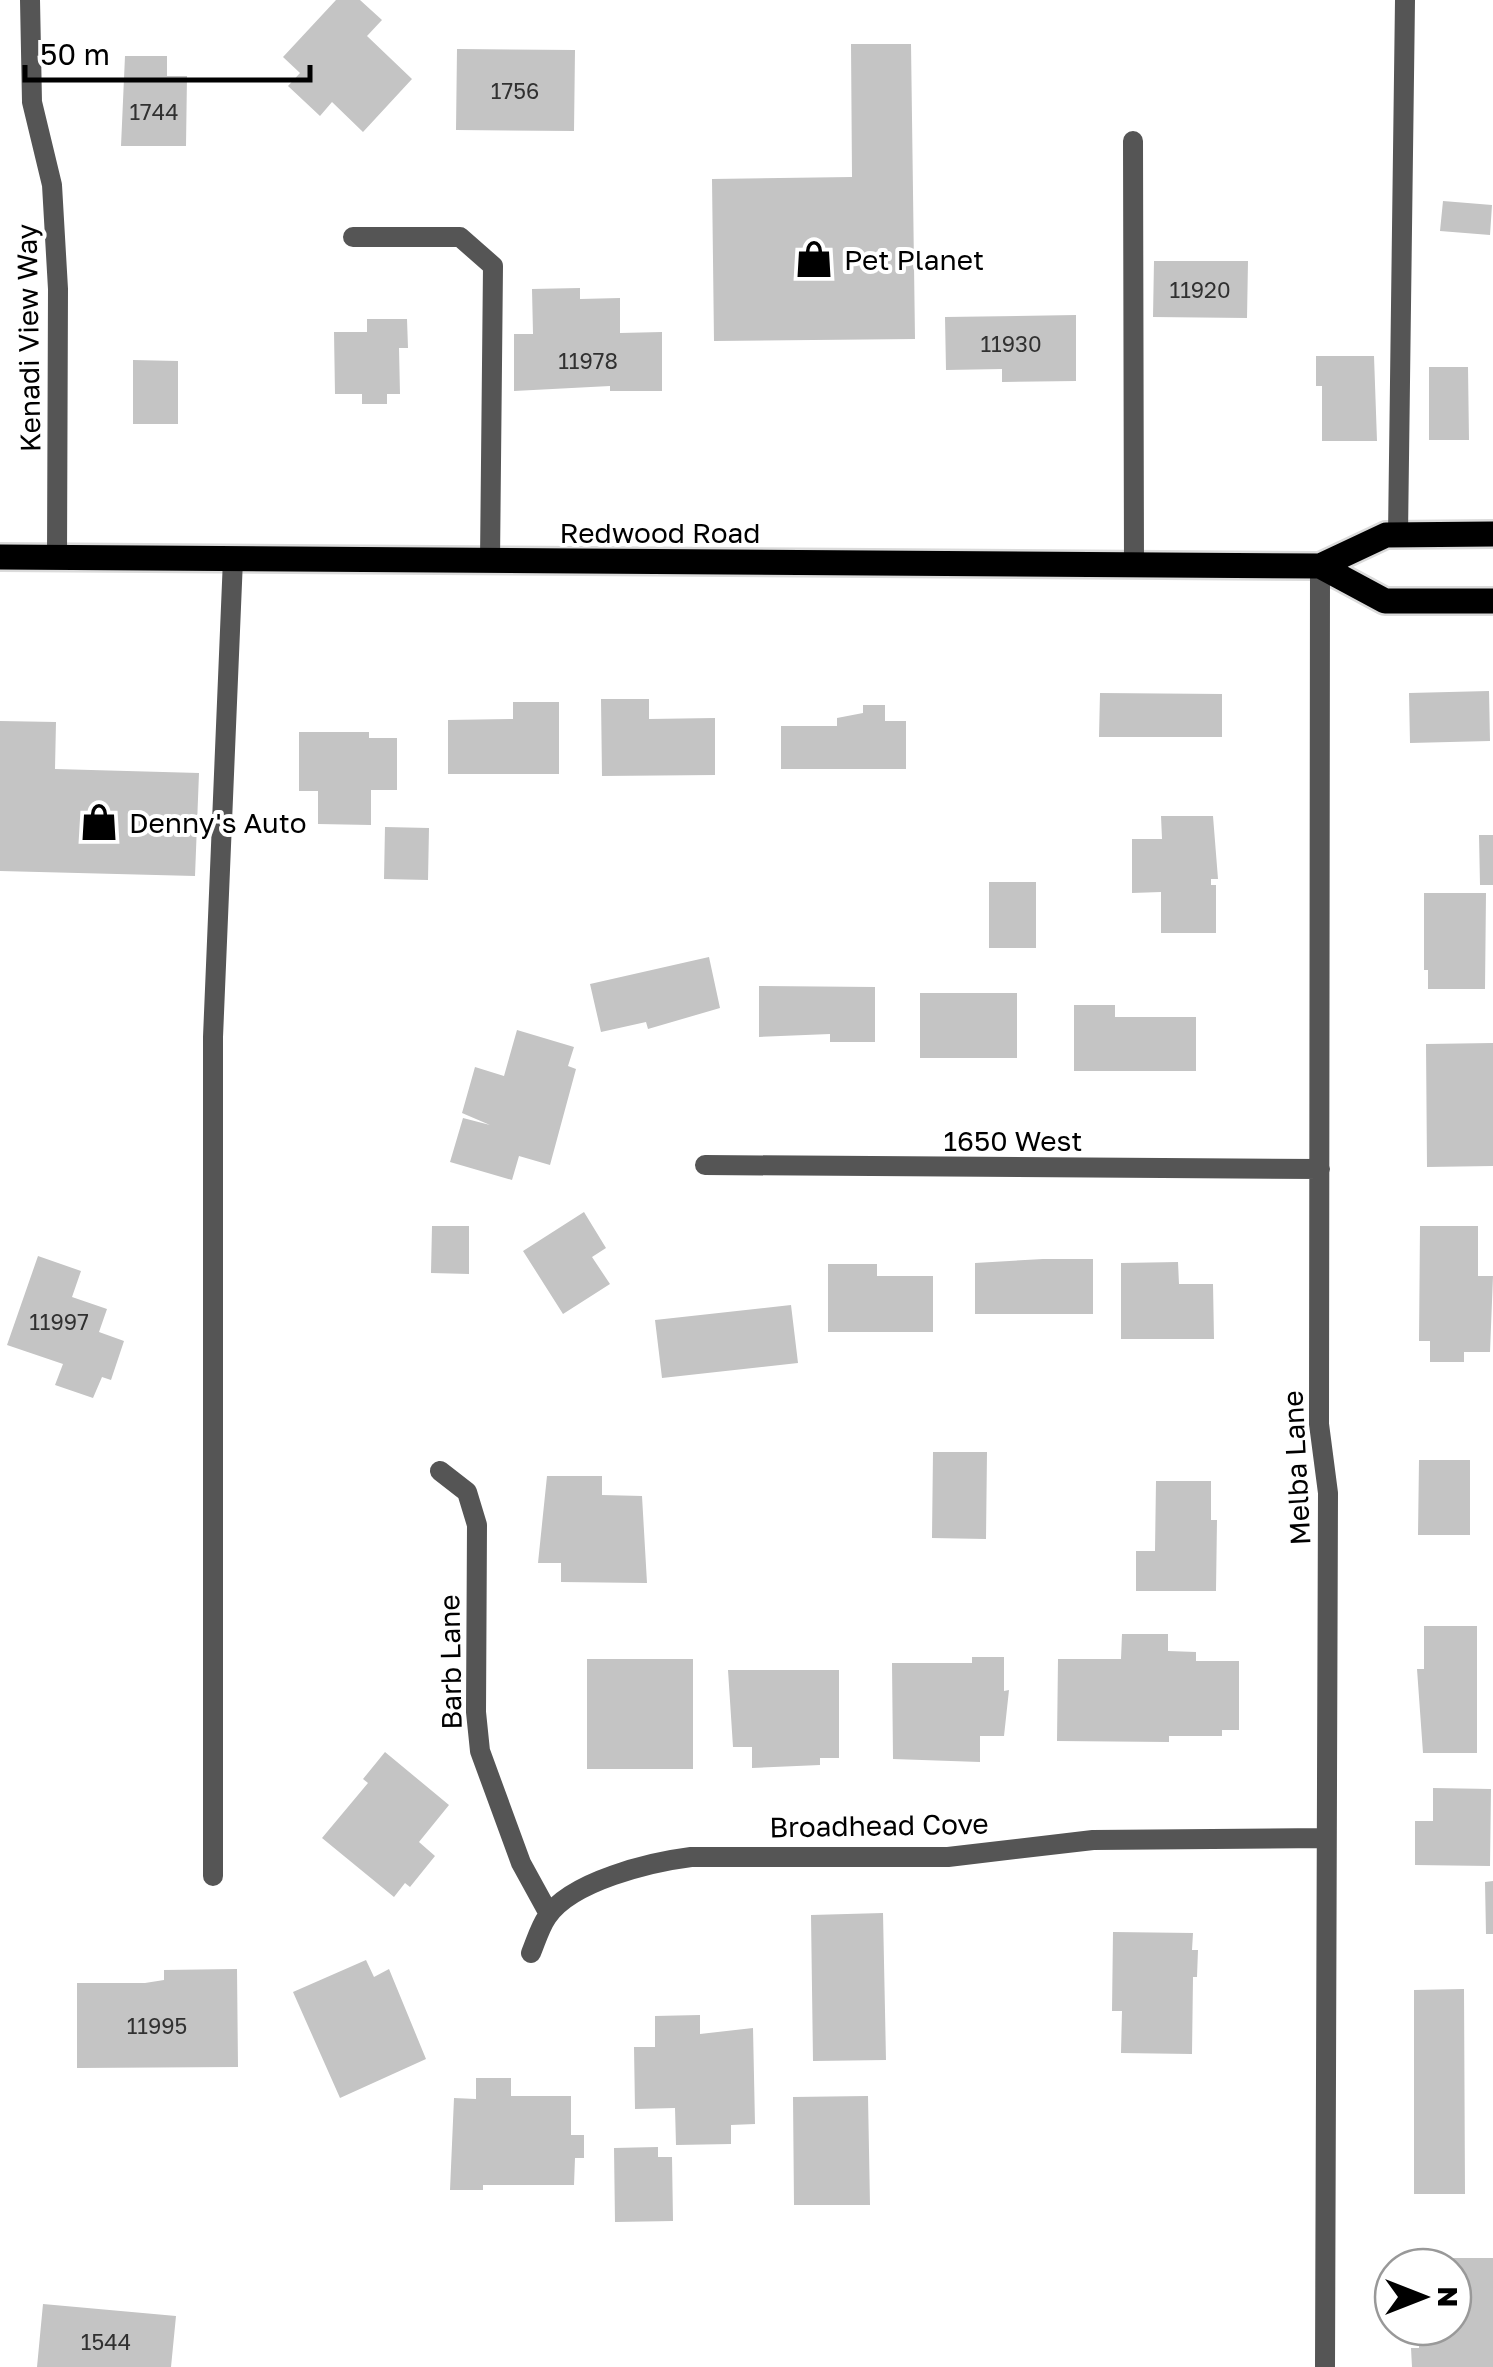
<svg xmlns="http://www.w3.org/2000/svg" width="1493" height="2367" font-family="'Golos Text',sans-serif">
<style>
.building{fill:#c4c4c4}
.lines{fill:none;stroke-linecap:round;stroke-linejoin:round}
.primary-casing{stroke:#dbdbdb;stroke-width:30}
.lane{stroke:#555;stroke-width:20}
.street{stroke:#555;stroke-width:20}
.primary{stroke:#000;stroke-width:25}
.labels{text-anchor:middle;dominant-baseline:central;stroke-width:8;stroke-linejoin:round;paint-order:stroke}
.number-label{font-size:22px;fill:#313131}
.poi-label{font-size:28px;fill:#000;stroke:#fff;text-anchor:start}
.street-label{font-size:28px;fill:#000;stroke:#fff}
</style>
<rect width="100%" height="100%" fill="#fff"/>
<!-- building -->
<path class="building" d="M336,0H360L382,20L367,36L412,79L363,132L332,102L320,116L288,86L300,73L283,57Z
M851,44H911L915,339L714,341L712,179L852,177Z
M457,49L575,50L574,131L456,130Z
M125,56H167V76H187L186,146H121Z
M1443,201L1492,205L1490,235L1440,231Z
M1154,261H1248L1247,318L1153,317Z
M580,288V299L620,298V333L662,332V391H610V386L514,391V334H533L532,289Z
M1076,315V381L1002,382V369L946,370L945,317Z
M367,319H407L408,348H399L400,394H387V404H362V394H335L334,332H367Z
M1316,356H1374L1377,441H1322V386H1316Z
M133,360L178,361V424H133Z
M1429,367H1468L1469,440H1429Z
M1489,691L1490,741L1410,743L1409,693Z
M1100,693L1222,694V737H1099Z
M601,699H649V719L715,718V775L602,776Z
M513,702H559V774H448V720L513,719Z
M863,705H885V721H906V769H781V726H837V718L863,713Z
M0,721L56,722L55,769L199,773L195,876L0,871Z
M299,732H369V738H397V790H371V825L318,824V791H299Z
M1161,816H1213L1218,879H1211V885H1216V933H1161V892L1132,893V839H1162Z
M385,827L429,828L428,880L384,879Z
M1479,835H1493V885H1480Z
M989,882H1036V948H989Z
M1424,893H1486L1485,989H1428V970H1424Z
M709,957L720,1008L648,1029L646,1022L601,1032L590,984Z
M759,986L875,987V1042H830V1034L759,1037Z
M920,993H1017V1058H920Z
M1074,1005H1115V1017H1196V1071H1074Z
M517,1030L574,1047L568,1066L576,1069L550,1165L519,1156L512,1180L450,1162L463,1118L490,1125L462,1113L475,1067L504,1076Z
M1493,1043V1166L1427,1167L1426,1044Z
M584,1212L606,1248L592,1257L610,1284L563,1314L523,1251Z
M432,1226H469V1274L431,1273Z
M1420,1226H1478V1276H1493L1490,1352H1464V1362H1430V1341H1419Z
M38,1256L81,1271L72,1297L107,1309L99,1332L124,1341L111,1380L102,1377L93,1398L55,1385L63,1364L7,1345Z
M1043,1259H1093V1314H975V1263Z
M1178,1262L1179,1284H1213L1214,1339H1121V1263Z
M828,1264H877V1276H933V1332H828Z
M791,1305L798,1363L662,1378L655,1320Z
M933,1452H987L986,1539L932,1538Z
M1419,1460H1470V1535H1418Z
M547,1476H602V1495L642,1496L647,1583L561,1582V1563H538Z
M1156,1481H1211V1520H1217L1216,1591H1136V1551H1155Z
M1424,1626H1477V1753H1423L1417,1669H1424Z
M1122,1634H1168V1651L1196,1652V1661H1239V1730H1222V1736H1169V1742L1057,1741L1058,1659H1121Z
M972,1657H1004V1691L1009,1690L1004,1736H980V1762L893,1759L892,1663H972Z
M587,1659H693V1769H587Z
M728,1670H839V1758H820V1765L752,1768V1747H733Z
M385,1752L449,1805L419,1842L435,1856L410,1887L405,1883L394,1897L322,1838L368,1783L363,1779Z
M1433,1788L1491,1789L1490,1866L1415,1865V1821H1433Z
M1493,1881V1934H1486L1485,1882Z
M883,1913L886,2060L813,2061L811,1915Z
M1113,1932L1193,1933L1192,1950H1198L1197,1977H1193L1192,2054L1121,2053L1122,2011H1112Z
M366,1960L374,1977L389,1969L426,2059L340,2098L293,1992Z
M237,1969L238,2067L77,2068V1983H145L164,1980V1970Z
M1464,1989L1465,2194H1414V1990Z
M700,2015V2034L753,2028L755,2124L731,2125V2144L676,2145L675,2108L635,2109L634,2047H655V2016Z
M476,2078H511V2096H571V2135H584V2158H575L574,2185H483V2190H450L454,2098L476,2099Z
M868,2096L870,2205H794L793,2097Z
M658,2147V2157H672L673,2221L615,2222L614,2148Z
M1418,2258H1493V2367H1412L1411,2348H1419V2327H1453V2267H1418Z
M43,2304L176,2316L171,2367H37Z"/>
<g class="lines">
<!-- primary casing -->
<g class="primary-casing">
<path id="primary" d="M0,557L1320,566L1386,535L1493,534
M1320,566L1385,601H1493"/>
</g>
<!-- lane -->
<path class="lane" d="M1133,141L1134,565
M353,237H460L493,266L490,561
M1398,535L1405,0
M213,1876V1037L233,559"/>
<!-- street -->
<path class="street" d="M30,0L32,102L52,185L58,289L57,558
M1320,566L1319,1424L1328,1493L1325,2367
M705,1165L1320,1169
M440,1471L467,1492L477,1525L476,1712L480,1751L521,1863L549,1914
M531,1953C536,1941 540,1927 547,1917C571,1881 651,1862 691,1857H948L1093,1840L1326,1838"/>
<!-- primary -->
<use href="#primary" class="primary"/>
</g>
<!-- icons -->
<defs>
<g id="shop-bare" transform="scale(3)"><path d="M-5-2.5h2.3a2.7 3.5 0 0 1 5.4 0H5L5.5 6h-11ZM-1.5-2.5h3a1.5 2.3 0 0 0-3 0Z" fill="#000" stroke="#fff" stroke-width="2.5" paint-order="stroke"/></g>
</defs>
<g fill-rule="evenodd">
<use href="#shop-bare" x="814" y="259"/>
<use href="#shop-bare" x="99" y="822"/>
</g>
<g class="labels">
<!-- number labels -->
<g class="number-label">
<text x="515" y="90">1756</text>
<text x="154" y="111">1744</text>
<text x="1200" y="289">11920</text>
<text x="1011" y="343">11930</text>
<text x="588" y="360">11978</text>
<text x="59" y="1321">11997</text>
<text x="157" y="2025">11995</text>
<text x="106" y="2341">1544</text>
</g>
<!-- poi labels -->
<g class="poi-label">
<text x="844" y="259">Pet Planet</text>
<text x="129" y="822">Denny's Auto</text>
</g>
<!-- street labels -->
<g class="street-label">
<text transform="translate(28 338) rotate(-91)">Kenadi View Way</text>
<text x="660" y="532">Redwood Road</text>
<text x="1013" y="1140">1650 West</text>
<text transform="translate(1296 1468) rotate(-93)">Melba Lane</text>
<text transform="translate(450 1662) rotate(-91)">Barb Lane</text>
<text transform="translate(879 1825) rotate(-1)">Broadhead Cove</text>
</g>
</g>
<!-- north arrow -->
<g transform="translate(1423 2297) rotate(90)"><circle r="48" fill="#ffffff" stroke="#999999" stroke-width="2.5"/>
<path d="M0-8L18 38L0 25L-18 38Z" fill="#000000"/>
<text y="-15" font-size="28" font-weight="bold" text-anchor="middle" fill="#000000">N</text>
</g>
<!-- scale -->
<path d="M25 65v15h285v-15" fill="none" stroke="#000000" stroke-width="5"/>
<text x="40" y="65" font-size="30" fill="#000000" stroke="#ffffff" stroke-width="8" paint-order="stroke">50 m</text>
</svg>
